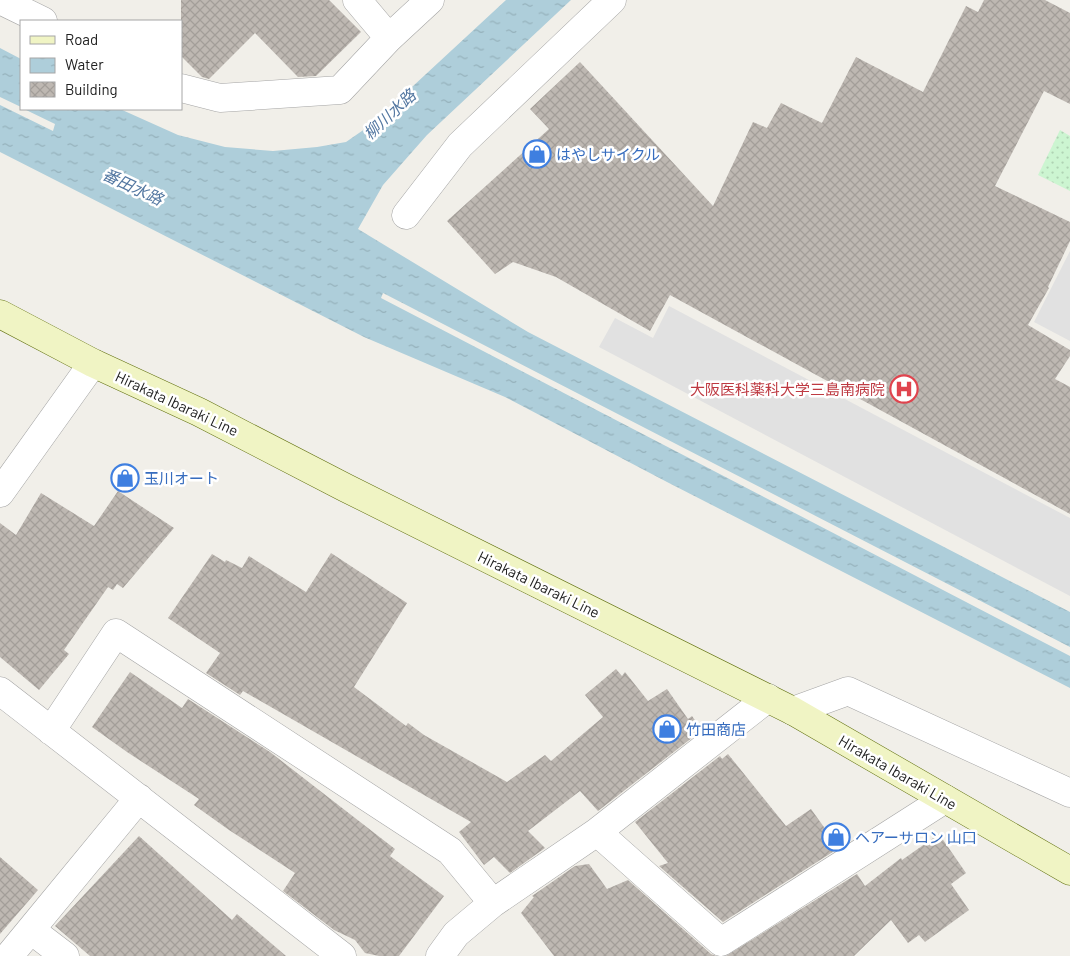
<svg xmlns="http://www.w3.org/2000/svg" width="1070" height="956" font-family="Barlow,'Noto Sans JP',sans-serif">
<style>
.park{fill:url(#park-dots)}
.parking{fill:#e1e1e1}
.water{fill:url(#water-ripples)}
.building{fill:url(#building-cross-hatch)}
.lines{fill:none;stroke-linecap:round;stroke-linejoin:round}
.minor-casing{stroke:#a5a5a5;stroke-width:29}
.secondary-casing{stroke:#627110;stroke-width:29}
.minor{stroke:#fff;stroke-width:28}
.secondary{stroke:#f0f4c4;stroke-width:28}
.labels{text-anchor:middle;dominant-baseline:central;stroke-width:5;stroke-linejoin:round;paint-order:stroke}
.shop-label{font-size:15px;fill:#366cbe;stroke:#fff;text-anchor:start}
.health-label{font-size:15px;fill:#be3a42;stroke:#fff;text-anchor:end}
.street-label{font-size:15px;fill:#212121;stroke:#fff}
.water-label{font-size:16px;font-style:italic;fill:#5377a1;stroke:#fff}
</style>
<defs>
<pattern id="park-dots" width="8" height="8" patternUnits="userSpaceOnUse" patternTransform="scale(1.25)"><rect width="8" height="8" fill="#ccf5d1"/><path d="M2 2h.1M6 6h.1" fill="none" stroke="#afd2b3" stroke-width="1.8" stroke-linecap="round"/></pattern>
<pattern id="water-ripples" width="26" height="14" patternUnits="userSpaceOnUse" patternTransform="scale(1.25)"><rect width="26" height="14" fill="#aeceda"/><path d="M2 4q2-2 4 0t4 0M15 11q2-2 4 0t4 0" fill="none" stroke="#95b1bb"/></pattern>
<pattern id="building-cross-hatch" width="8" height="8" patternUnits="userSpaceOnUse" patternTransform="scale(1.25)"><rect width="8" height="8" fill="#beb8b2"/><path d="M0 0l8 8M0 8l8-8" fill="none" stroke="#a39e99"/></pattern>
</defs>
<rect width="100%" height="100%" fill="#f1efe9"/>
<!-- park -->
<path class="park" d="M1060,130L1070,136V191L1038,175Z"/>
<!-- parking -->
<path class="parking" d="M1070,251V341L1034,322Z
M669,306L1070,518V596L599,347L615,318L653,338Z"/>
<!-- water -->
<path class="water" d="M506,0H571L427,135L383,185L358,229L528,332L1070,612V647L383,293L381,298L1070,656V688L667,482L505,397L364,337L0,152V105L53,131L55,124L24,109H120L178,135L225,147L273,151L317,147L346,142L372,124Z
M0,48L21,59V107L0,97Z"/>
<!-- building -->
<path class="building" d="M181,0H329L361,32L316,76L298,77L255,33L209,79L202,77L181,56Z
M984,0H1045L1070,13V104L1044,91L995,186L1070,222V241L1048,287L1049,288L1028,325L1070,350V356L1055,379L1070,387V514L670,295L650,331L556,277L513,262L495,274L447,221L549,129L530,109L580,62L713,206L753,122L767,128L781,103L822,123L856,57L923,92L966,6L978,12Z
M118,491L174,528L123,588L117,584L113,590L108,587L64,650L69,654L39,690L0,657V523L16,535L41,493L94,526Z
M331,553L407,603L354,687L406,726L408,723L424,735L507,782L545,755L551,761L603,717L585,695L616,669L622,676L625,672L648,701L667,689L688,719L692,716L702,730L598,811L580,791L528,831L545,848L510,873L494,857L484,865L459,832L471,822L243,691L240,695L206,673L220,653L168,618L212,554L225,562L226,560L242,568L249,556L306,592Z
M130,672L182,708L188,699L270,752L395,849L390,856L444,896L399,956H379L365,953L355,940L334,930L283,891L295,873L229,830L194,805L199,799L127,752L92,727Z
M728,754L786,826L811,809L839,848L723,922L659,866L668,863L635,822L720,756L722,759Z
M939,834L966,873L951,884L969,910L925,942L919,935L908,943L891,920L854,956H726L857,874L865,886L901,858L902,860Z
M139,836L232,920L237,914L286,956H90L55,926Z
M0,857L38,890L0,934Z
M589,864L607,889L628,880L711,954L716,956H554L521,913L534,897L532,896L575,866Z"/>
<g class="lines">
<!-- minor casing -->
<g class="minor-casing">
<path id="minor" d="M0,0L43,21
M357,0L389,38
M181,88L220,98L340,90L389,38L430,0
M406,215L460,145L612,0
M0,493L93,363
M0,691L342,956
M793,711L848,691L1070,793
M51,731L116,633L450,851L493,903
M597,832L721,942L945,799
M31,930L65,956
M9,956L139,798
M440,956L456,934L493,903L597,832L768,698"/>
</g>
<!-- secondary casing -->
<g class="secondary-casing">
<path id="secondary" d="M0,314L93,363L199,412L346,488L793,711L1070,871"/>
</g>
<!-- minor -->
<use href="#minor" class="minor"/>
<!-- secondary -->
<use href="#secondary" class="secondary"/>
</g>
<!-- icons -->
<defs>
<g id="shop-ring" transform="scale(1.4375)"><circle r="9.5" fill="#fff" stroke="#3f7fe0" stroke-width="1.5"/><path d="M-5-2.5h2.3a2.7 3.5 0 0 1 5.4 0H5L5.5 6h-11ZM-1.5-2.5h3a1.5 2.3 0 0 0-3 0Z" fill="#3f7fe0"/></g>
<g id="hospital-ring" transform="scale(1.4375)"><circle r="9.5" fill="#fff" stroke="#e0444e" stroke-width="1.5"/><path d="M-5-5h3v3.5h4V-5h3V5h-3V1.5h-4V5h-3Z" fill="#e0444e"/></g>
</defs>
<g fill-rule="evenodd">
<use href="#shop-ring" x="537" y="154"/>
<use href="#hospital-ring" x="904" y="389"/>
<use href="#shop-ring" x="125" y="478"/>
<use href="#shop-ring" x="667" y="729"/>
<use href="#shop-ring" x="836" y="837"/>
</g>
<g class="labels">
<!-- shop labels -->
<g class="shop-label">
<text x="556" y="154">はやしサイクル</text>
<text x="144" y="478">玉川オート</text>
<text x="686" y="729">竹田商店</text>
<text x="855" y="837">ヘアーサロン 山口</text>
</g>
<!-- health labels -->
<g class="health-label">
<text x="885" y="389">大阪医科薬科大学三島南病院</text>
</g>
<!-- street labels -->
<g class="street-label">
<text transform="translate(177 403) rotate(25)">Hirakata Ibaraki Line</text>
<text transform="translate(539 584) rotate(26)">Hirakata Ibaraki Line</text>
<text transform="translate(898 772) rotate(30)">Hirakata Ibaraki Line</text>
</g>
<!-- water labels -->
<g class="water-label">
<text transform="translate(389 114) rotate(-43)">柳川水路</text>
<text transform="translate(133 186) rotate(25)">番田水路</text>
</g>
</g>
<!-- legend -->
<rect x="20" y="20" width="162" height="90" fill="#ffffff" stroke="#a6a6a6"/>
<rect x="30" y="36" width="25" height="8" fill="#f0f4c4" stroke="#a6a6a6"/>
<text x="65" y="45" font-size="15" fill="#212121">Road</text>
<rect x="30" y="58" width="25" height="15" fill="url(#water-ripples)" stroke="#a6a6a6"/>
<text x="65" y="70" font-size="15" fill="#212121">Water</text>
<rect x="30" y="82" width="25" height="15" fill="url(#building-cross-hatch)" stroke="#a6a6a6"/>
<text x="65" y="95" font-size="15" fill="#212121">Building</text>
</svg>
